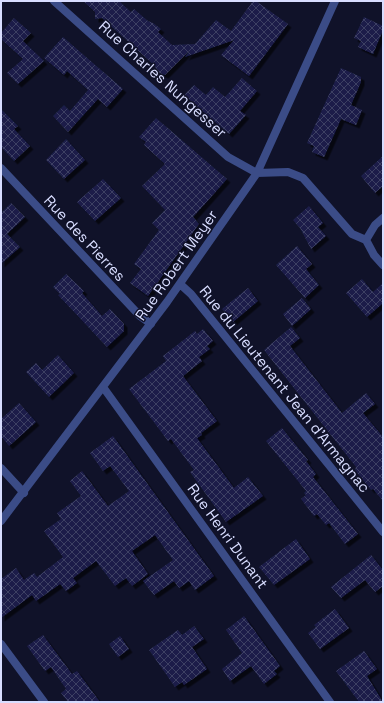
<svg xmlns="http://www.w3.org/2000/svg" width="384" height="703" font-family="'Space Grotesk',sans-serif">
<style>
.building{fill:url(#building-cross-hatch);filter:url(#shadow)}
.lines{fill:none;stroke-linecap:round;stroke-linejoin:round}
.street{stroke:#3b4c87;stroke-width:8}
.labels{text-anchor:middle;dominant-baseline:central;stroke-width:3;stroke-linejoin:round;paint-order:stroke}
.street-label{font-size:15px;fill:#d8ddff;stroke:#101229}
</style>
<defs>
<pattern id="building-cross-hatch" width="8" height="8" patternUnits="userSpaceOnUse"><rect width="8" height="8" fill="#1c1f49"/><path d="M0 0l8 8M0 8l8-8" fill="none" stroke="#3c3f64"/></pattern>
<filter id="shadow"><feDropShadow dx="3.5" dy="3.5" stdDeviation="0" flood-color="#0009"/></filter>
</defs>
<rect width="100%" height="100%" fill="#101229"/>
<!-- building -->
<path class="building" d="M83,1H119L131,12L134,9L148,21L153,23L161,29L158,32L172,45L195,44L216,20L231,31L253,1H256L288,24L249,76L221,55L234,40L185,57L190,50L165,75L159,73L154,65L102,18L95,19V12Z
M364,17L383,26V30L373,54L358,47L361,41L354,38Z
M14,18L31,33L23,41L44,61L18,84L7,73L23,59L1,39V33Z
M63,37L123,89L107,107L98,99L68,132L53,116L64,105L70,111L88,90L67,71L64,75L44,58Z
M341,68L361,77V82L351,105L362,110L356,125L341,119L324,157L312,152L314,146L307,143Z
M242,78L257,91L240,111L246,115L229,134L184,95L194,85L206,95L213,87L225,97Z
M1,109L18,126L14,129L30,146L14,161L1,147Z
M156,118L227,179L193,217L199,224L148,296L130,283L141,269L134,264L159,230L152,223L165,210L142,186L165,164L144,145L146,142L139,137Z
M66,139L85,160L64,179L46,160Z
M383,156V186L375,193L361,176Z
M103,179L121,198L95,221L77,202Z
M11,203L25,217L7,234L20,247L1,264V213Z
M309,206L323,223L318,227L326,236L311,249L300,228L293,220Z
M297,246L312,264L306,269L319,285L305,298L276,265Z
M66,274L84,291L82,293L102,316L110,309L124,324V331L107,347L58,295L60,294L53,287Z
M362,279L373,292L383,283V303L367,317L346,293Z
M248,288L258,301L233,322L222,309Z
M302,298L311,309L292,326L283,314Z
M291,327L300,338L290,346L342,413L366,393L375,404L363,413L383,437V501L373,489L371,490L355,470L356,467L264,350Z
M203,329L213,341L207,346L210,349L199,357L202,361L183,376L217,421L201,433L202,435L197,438L234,488L248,477L263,496L226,522L190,472L194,470L171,439L168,441L129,389L166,361L163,356L195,331L197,334Z
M58,355L74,373L49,397L26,372L36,363L42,370Z
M19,403L36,422L9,446L1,436V419Z
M282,428L308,460L306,461L316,474L313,477L358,534L345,544L329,523L326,525L317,514L314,516L301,499L306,495L304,493L306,491L266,441Z
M113,436L214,576L195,590L189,581L179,588L174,581L154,595L143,581L173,560L155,535L132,551L148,574L132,586L126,578L115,586L96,561L73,578L77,583L66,591L60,584L36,601L32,595L1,618V579L16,568L24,580L34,573L37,577L63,557L44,531L61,519L57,513L81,496L70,481L82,471L108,506L129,491L110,466L103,471L90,453Z
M296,539L310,559L274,585L259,567Z
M371,555L383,570V586L375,592L365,580L341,598L331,587Z
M335,609L349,628L320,649L308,633L316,627L314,625Z
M244,616L280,666L274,671L277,674L264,684L251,666L230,681L222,669L242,653L226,630Z
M194,626L204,639L192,647L207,669L184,685L182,682L175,687L149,650L178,630L182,635Z
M43,635L72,674L77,671L100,702H68L61,693L66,689L51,667L45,671L27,646Z
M120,636L129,649L118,657L109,644Z
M364,651L377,669L367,676L383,702H359L336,671Z"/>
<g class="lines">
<!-- street -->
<path class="street" d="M54,1L228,157L257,173
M1,168L140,316L151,324
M257,173L288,172L303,178L352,234L366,240L374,255L383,265
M366,240L375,225L383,218
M180,284L191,294L383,532
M103,387L330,702
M1,468L24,493
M1,521L167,302L257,173L335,1
M1,644L44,702"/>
</g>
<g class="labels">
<!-- street labels -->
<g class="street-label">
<text transform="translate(163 79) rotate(42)">Rue Charles Nungesser</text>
<text transform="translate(85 238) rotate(47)">Rue des Pierres</text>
<text transform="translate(176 265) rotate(-55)">Rue Robert Meyer</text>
<text transform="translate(285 389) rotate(51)">Rue du Lieutenant Jean d'Armagnac</text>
<text transform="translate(228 536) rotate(54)">Rue Henri Dunant</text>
</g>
</g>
<!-- border -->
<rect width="384" height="703" fill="none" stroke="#d8ddff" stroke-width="4"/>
</svg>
